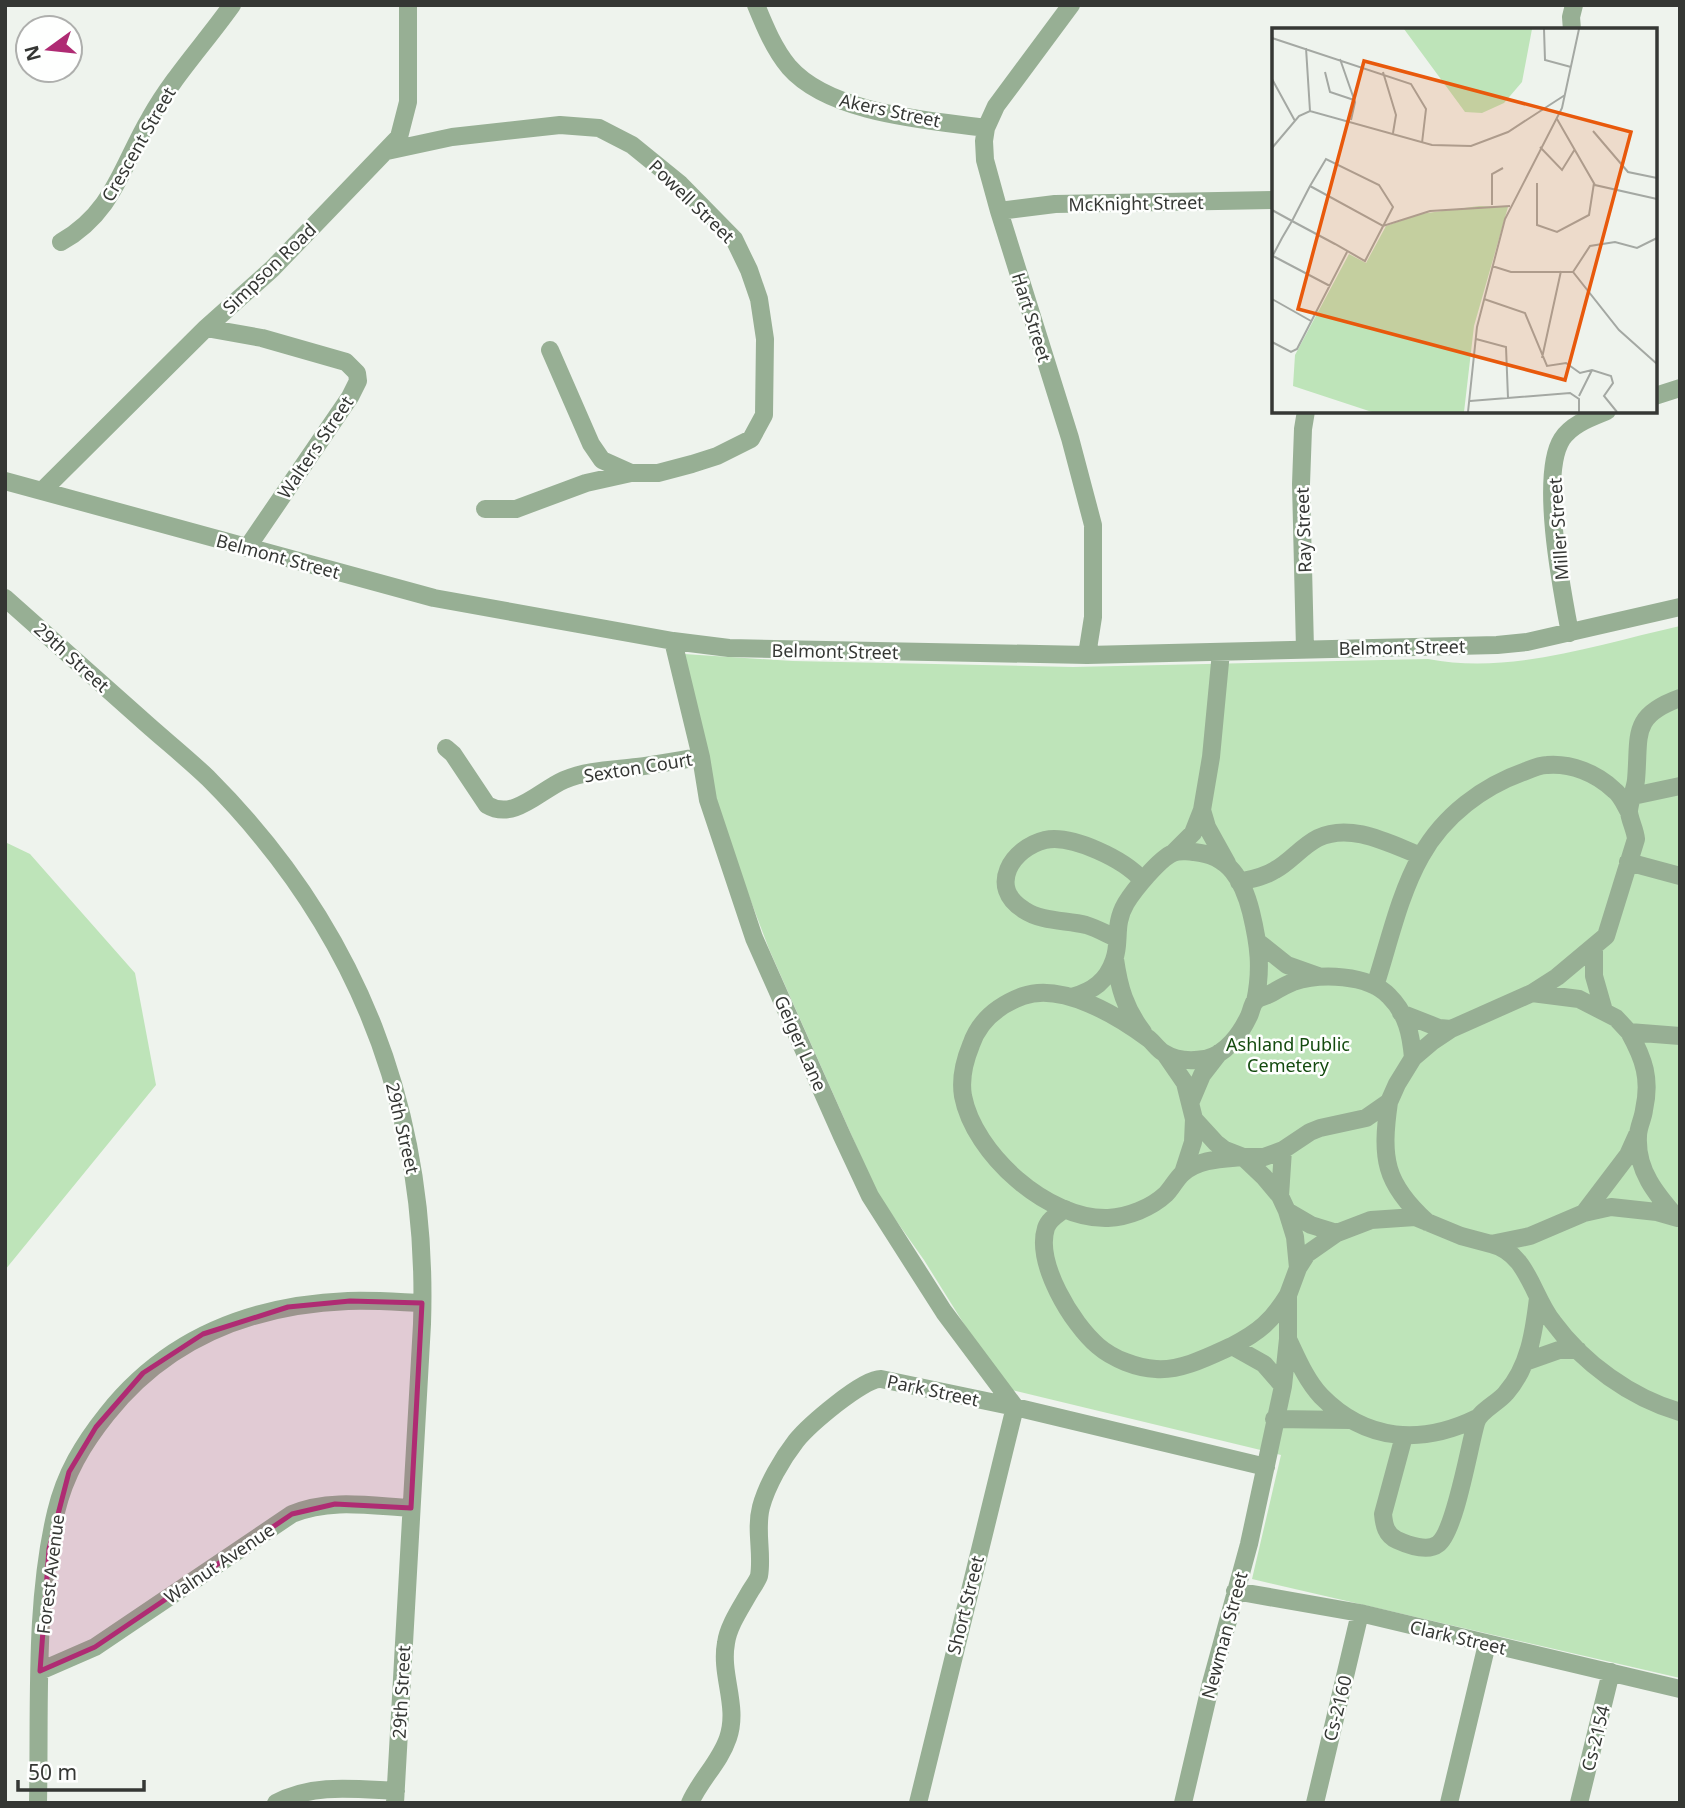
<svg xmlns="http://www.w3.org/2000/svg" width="1685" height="1808" font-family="'Noto Sans',sans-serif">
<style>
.green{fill:#bee4b9}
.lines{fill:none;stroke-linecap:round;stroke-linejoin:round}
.minor{stroke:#97af94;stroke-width:18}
.marked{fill:#af2b73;fill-opacity:0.2;stroke:#af2b73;stroke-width:5;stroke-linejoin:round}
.labels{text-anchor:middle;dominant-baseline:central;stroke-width:5;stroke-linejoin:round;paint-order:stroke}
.street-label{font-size:18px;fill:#353734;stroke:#fefffe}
.park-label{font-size:18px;fill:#144b0f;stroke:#fefffe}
.inset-road{fill:none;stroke:#a4a8a3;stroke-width:2}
.view{fill:#e8590c;fill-opacity:0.15;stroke:#e8590c;stroke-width:3.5}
.inset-edge{fill:none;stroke:#353734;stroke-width:3.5}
</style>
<rect width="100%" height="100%" fill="#eef3ed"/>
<!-- green -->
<path class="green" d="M1680,626V1678L1252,1579L1281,1455L1012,1390L984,1356L924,1260L878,1195L769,949L727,838L705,763L684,654L793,661L1073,667L1428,659C1512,675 1599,644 1680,626Z
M5,842L30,854L135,973L156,1085L5,1270Z"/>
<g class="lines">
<!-- minor -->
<path class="minor" d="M756,5C765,27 774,49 789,67C830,114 928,120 986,128
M1071,5L996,106L986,128L984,141L985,160L999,211L1070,438L1093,525V617L1087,655
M1572,30L1571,17L1574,5
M387,151L452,137L560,125L599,128L632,145L680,184L734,239L749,270L759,299L765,339L764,415L751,439L717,456L692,464L658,473H631L586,483L516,509H485
M999,211L1055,204L1274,200
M61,242C114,212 122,165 150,118C173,77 205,43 232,5
M206,328L262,338L346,362L357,373L358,381L350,397L247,548
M550,350L591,444L602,460L631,473
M1655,396L1680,388
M5,481L434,598L673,641L729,648L1087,655L1497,645L1527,642L1680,607
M43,490L206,328L272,269L399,137L408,102V5
M5,598C50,638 95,678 140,718C162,738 186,757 208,778C358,928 429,1112 422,1324L395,1803
M1570,633C1562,591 1539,475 1562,439C1572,424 1590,418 1607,411
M673,641L701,757L708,800L754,938L842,1136L870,1196L944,1312L1015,1407L918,1803
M1305,649L1301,484L1303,429L1306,411
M1221,652L1211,757L1202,810L1207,827L1227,863
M446,748L453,754L487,805C514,821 539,791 564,780C588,770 612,770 637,767C659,764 680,760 701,757
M1633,796L1680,786
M1173,853L1193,833L1202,810
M1628,862L1680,876
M1239,882C1252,879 1264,877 1275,870C1290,862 1302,846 1318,838C1351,822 1390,844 1421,856
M1116,938C1107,934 1096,928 1086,925C1066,920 1042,922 1024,910C987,887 1012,848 1045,840C1072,834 1125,860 1142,880
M1258,942L1287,965L1318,976
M1594,947V976L1604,1011
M1115,959C1119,987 1125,1009 1143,1032
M1375,986C1389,943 1399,895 1421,856C1444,815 1483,786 1526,771C1533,768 1540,765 1547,765C1571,763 1596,773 1614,790C1621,795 1625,805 1629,812
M1532,993L1557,977L1606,936L1636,839C1635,829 1630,821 1629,812C1629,802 1635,790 1636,780C1640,735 1630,716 1680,698
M1072,997C1093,991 1107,981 1114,960C1121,942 1113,925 1126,903C1134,890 1159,859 1173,853C1178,851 1188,851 1194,852C1229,855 1243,880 1251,912C1259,945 1262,969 1255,1002
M1401,1013L1439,1028L1451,1029L1532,993L1579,999L1616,1018L1629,1032L1680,1036
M1629,1032C1644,1059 1651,1079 1644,1110C1643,1119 1638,1127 1638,1136C1636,1170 1656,1194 1677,1218
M1165,1054L1185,1083L1194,1119L1216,1143L1225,1150L1243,1157H1264L1283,1150
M1413,1058L1433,1041L1451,1029
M1191,1101L1202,1075L1219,1053
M1389,1102C1381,1158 1384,1183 1427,1222
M1183,1173L1193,1142L1194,1119
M1280,1196L1283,1150L1310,1132L1320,1128L1366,1118L1389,1102L1397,1084L1413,1058C1411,1034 1407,1014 1389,996C1368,974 1320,973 1293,982C1285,985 1277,990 1270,994C1266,996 1258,998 1255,1001C1252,1005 1251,1012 1249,1016C1241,1033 1226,1055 1205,1059C1192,1061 1176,1061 1164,1053C1158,1050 1154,1043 1149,1039C1118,1016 1062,982 1023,996C999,1005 979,1021 971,1045C964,1062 960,1078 963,1096C974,1154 1048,1220 1108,1218C1128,1217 1151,1208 1166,1194C1172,1188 1176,1179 1183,1173C1199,1159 1222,1159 1243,1157L1264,1177L1280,1196L1287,1211L1311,1225L1337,1233L1371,1220L1415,1217L1461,1236L1491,1244L1530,1236L1584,1213L1611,1207L1657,1212L1678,1218
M1065,1209C1057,1215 1049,1219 1046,1228C1035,1263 1072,1324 1098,1346C1113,1359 1137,1368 1156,1369C1181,1371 1210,1356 1232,1346L1264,1364L1283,1386L1249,1544L1211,1683L1183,1803
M1287,1211L1295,1237L1298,1268
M1584,1213L1628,1155L1637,1135
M1491,1244C1528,1253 1532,1296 1553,1322C1583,1363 1631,1398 1680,1412
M1288,1339C1297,1358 1306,1380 1321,1396C1366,1442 1422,1445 1477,1418
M1232,1346C1259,1332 1272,1321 1288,1295
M1525,1362L1559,1350H1578
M1283,1386L1288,1339V1295L1298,1268L1307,1254L1337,1233
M1274,1419L1350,1420
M1404,1436L1383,1514C1384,1525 1386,1535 1397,1540C1408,1545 1428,1552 1438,1544C1455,1532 1469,1447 1476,1423C1479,1411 1498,1403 1506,1393C1529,1367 1534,1332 1538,1298
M1235,1591L1360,1613L1680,1689
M40,1671L95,1647L292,1514C330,1498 372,1506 411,1508
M38,1803C40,1708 34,1604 56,1512C65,1474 83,1444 107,1414C168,1337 252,1305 348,1301C373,1300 398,1302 422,1303
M276,1803C313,1783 355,1789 396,1791
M690,1803C700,1780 720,1762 728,1738C739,1706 720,1675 726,1643C728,1627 740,1609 748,1595C751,1589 757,1582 759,1576C763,1554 755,1530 761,1507C767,1485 782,1459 796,1441C808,1426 863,1378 881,1379L1015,1407L1266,1467
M1315,1803L1360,1613
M1449,1803L1487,1644
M1579,1803L1611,1672"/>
</g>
<!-- marked area -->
<path class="marked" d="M350,1301L422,1303L411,1508L335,1504L292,1514L95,1647L40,1671L49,1549L69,1472L96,1427L143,1373L203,1334L288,1307Z"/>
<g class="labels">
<!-- street labels -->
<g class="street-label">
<text transform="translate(890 110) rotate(12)">Akers Street</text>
<text transform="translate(138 144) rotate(-60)">Crescent Street</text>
<text transform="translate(692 201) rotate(44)">Powell Street</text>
<text transform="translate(1136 203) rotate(-1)">McKnight Street</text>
<text transform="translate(269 268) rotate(-44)">Simpson Road</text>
<text transform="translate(1032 317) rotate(73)">Hart Street</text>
<text transform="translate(315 447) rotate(-56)">Walters Street</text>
<text transform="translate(1558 529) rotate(-94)">Miller Street</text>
<text transform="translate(1303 530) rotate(-92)">Ray Street</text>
<text transform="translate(278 556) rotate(15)">Belmont Street</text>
<text transform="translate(1402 647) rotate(-1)">Belmont Street</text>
<text transform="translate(835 651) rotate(1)">Belmont Street</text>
<text transform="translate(72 657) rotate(42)">29th Street</text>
<text transform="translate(638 767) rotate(-9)">Sexton Court</text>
<text transform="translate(801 1043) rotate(66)">Geiger Lane</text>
<text transform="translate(403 1128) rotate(77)">29th Street</text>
<text transform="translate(933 1390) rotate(12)">Park Street</text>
<text transform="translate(219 1563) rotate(-34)">Walnut Avenue</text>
<text transform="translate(50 1574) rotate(-83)">Forest Avenue</text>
<text transform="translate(965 1605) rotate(-76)">Short Street</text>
<text transform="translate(1224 1635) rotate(-75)">Newman Street</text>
<text transform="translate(1458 1637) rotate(13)">Clark Street</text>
<text transform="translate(401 1692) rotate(-87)">29th Street</text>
<text transform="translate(1337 1708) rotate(-76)">Cs-2160</text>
<text transform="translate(1595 1738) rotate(-76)">Cs-2154</text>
</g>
<!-- park labels -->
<g class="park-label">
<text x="1288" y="1044">Ashland Public<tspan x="1288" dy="21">Cemetery</tspan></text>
</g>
</g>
<!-- overview -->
<g transform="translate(1272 28)">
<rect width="385" height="385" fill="#eef3ed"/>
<path d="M132,1H260L250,54L232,75L210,85L193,84ZM207,178L236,179L202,298L192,384H100L21,358L23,327L77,226L94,235L114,198L148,186Z" fill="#bee4b9"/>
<path class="inset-road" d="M272,1L273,32L299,39M0,10L139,56L154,81L150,115M34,20L38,83M68,31L83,74L79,92M53,44L58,64L82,72M111,44L124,87L121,105M0,51L23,93M285,91L323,157L385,171M321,103L356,144L385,150M268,119L290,142L303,121M0,120L27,88L38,83L160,117L199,118L236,104L293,67M265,155V197L285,204L317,187L322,155M38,158L111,198L158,183L238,178M220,177V146L231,140M0,182L20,193L63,216L93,233L121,179L107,157L54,131L38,158L20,193L10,210L0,229M1,228L58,258M220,238L239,244H301L347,302L385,336M301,244L318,218L343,214L365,220L385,210M0,271L39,293M212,271L253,285L275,338L294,335L308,345L320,342L339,348L341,355L332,368L345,384M204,311L234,319L236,370M0,314L19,324L25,321L75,224M270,330L289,243M307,368L320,342M198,373L298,365L307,371V384M196,384L205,299L233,191L290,80L307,1"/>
<path class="view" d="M92,33L359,104L293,352L26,281Z"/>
<rect width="385" height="385" class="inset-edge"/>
</g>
<!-- border -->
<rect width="1685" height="1808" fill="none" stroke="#353734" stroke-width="14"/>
<!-- north arrow -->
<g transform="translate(49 49) rotate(255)"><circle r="33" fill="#fefffe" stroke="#aeafad" stroke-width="2"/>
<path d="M0-5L12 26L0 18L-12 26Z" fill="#af2b73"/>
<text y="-10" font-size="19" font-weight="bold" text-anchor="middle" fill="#353734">N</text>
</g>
<!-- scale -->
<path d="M18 1780v10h126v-10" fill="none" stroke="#353734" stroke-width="3.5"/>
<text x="28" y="1780" font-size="21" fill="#353734" stroke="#fefffe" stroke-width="5" paint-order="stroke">50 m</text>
</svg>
